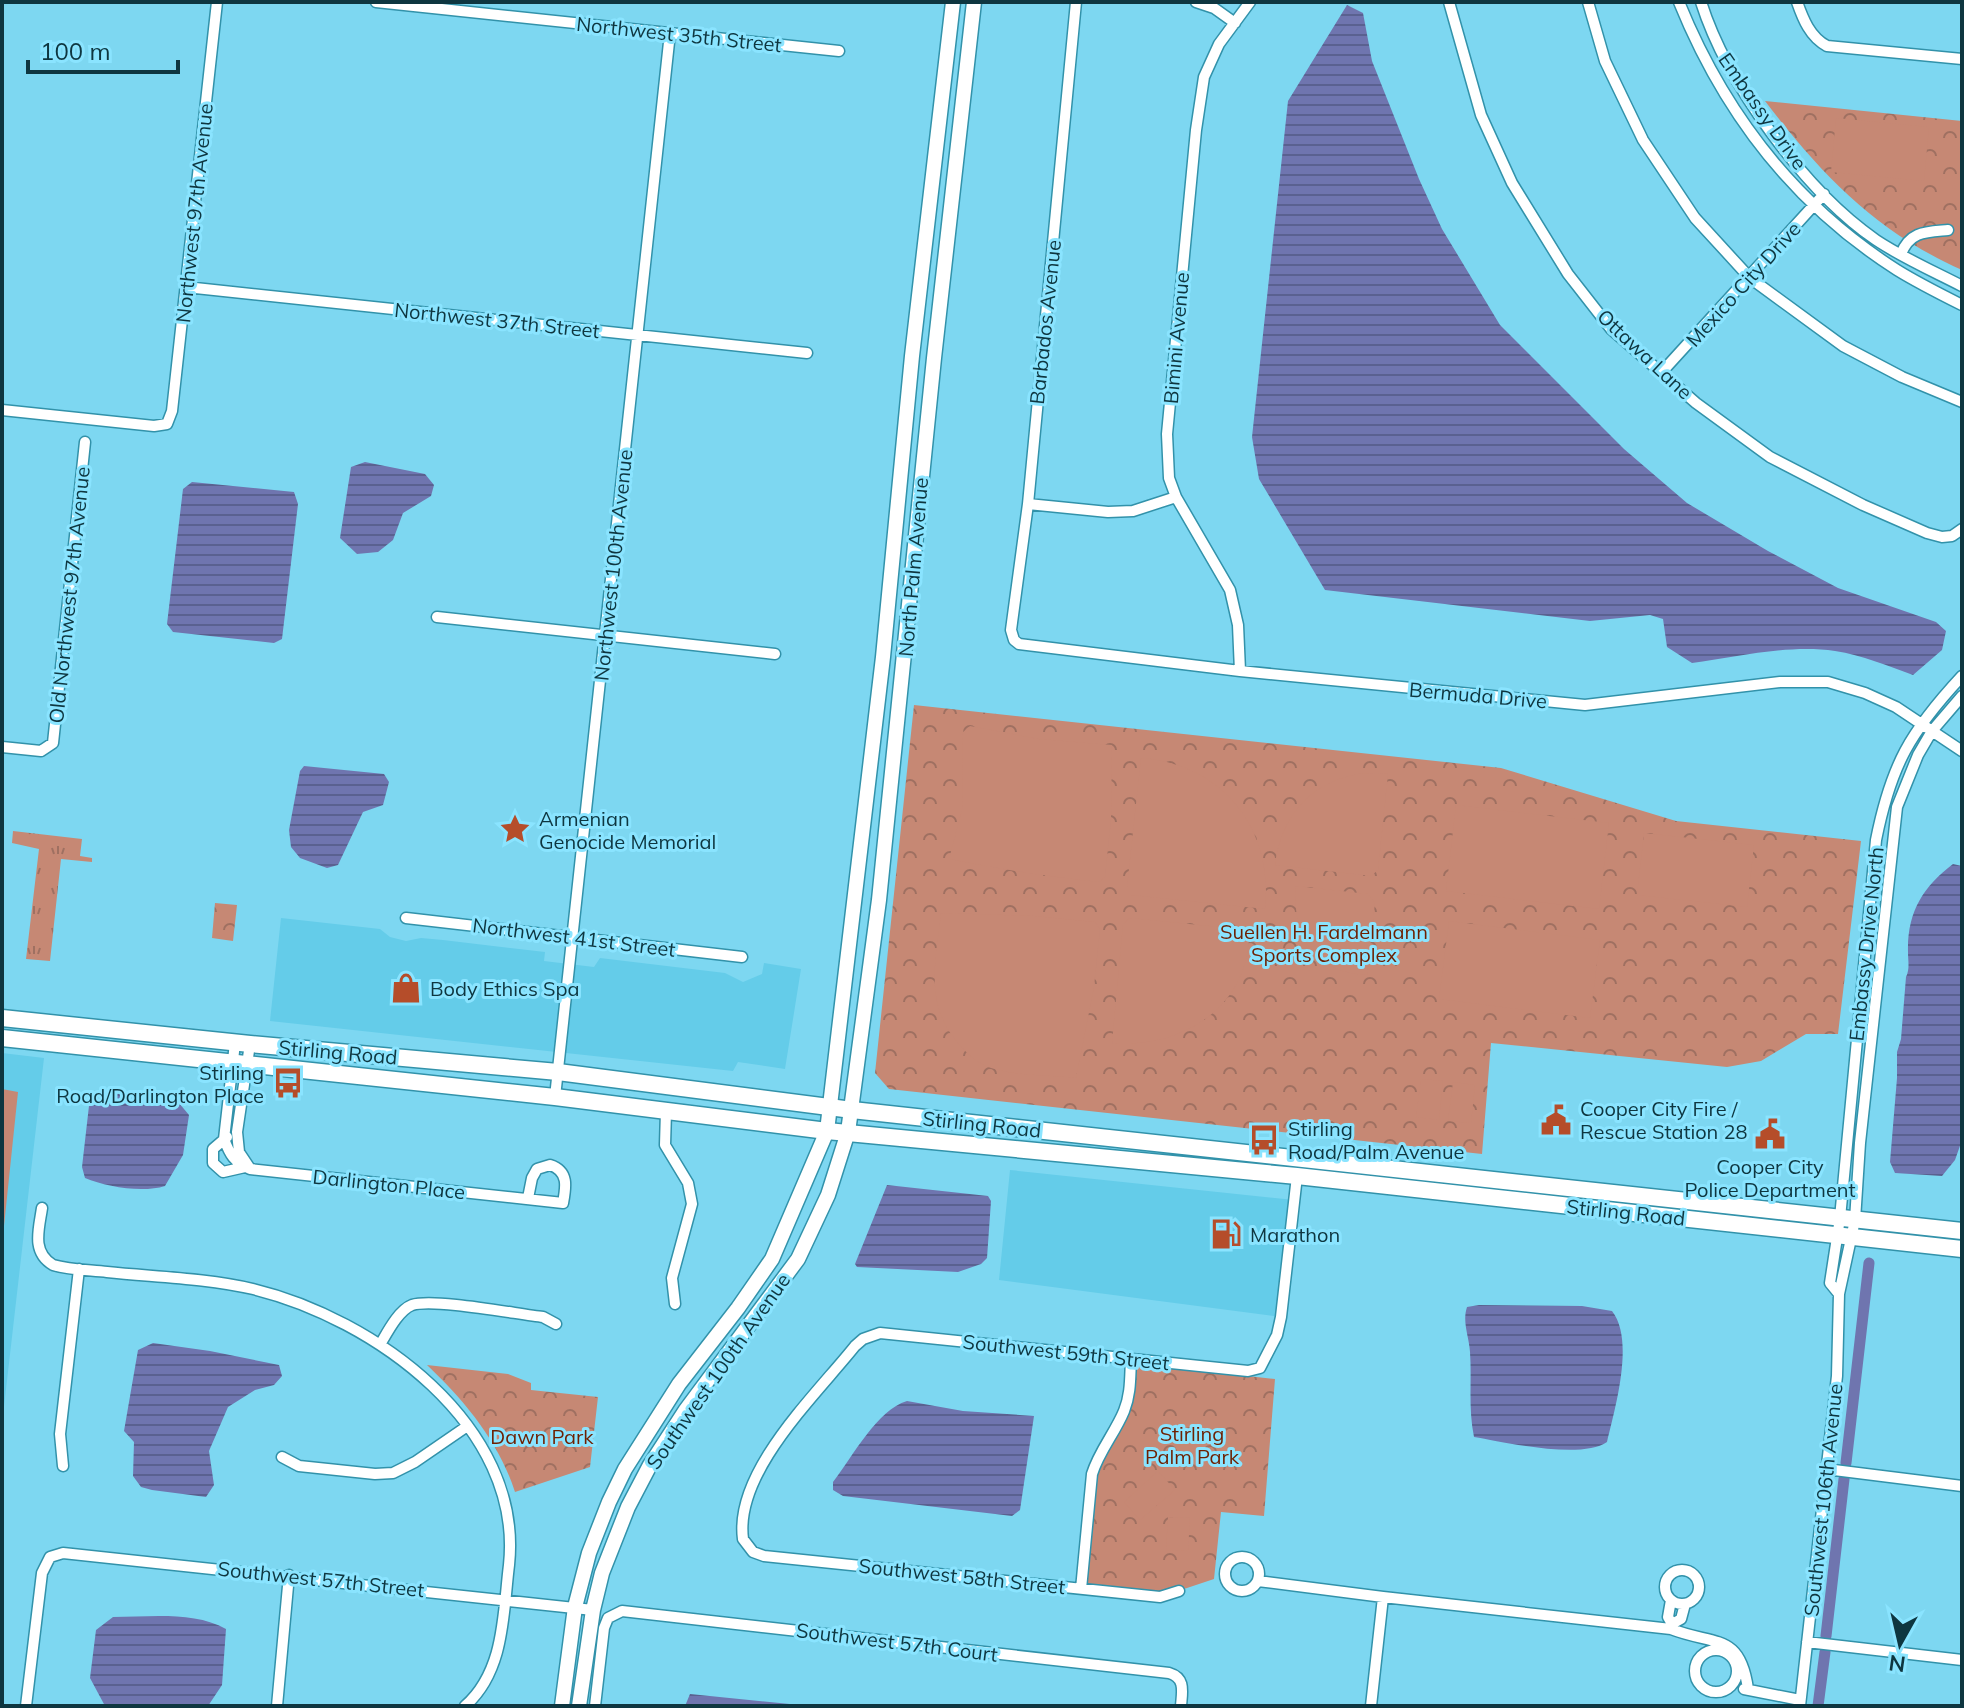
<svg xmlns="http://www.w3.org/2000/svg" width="1964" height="1708" font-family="Mulish,sans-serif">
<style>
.built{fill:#64cce9}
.grass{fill:url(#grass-tufts)}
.park{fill:url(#park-crowns)}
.garden{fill:#c68874}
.water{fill:url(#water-rules)}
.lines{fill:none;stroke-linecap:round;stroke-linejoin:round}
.canal{stroke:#6f75af;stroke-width:11}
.street-casing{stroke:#3292aa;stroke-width:13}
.secondary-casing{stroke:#3292aa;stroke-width:17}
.primary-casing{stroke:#3292aa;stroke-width:19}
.street{stroke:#fff;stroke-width:10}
.secondary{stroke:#fff;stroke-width:14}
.primary{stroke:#fff;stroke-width:16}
.labels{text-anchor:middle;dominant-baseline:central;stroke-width:6;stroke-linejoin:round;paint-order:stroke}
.street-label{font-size:20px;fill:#0e3640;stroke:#8ae4ff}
.poi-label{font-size:20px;fill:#0e3640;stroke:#8ae4ff;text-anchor:start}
.park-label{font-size:20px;fill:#6e1f00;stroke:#8ae4ff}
</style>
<defs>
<pattern id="grass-tufts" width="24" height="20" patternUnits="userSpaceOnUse" patternTransform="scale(2)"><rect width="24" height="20" fill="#c68874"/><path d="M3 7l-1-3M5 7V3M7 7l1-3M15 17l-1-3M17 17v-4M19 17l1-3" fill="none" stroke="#9f7061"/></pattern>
<pattern id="park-crowns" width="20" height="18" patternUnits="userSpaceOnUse" patternTransform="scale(2)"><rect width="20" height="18" fill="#c68874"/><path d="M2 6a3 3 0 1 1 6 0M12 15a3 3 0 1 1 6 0" fill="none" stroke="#9f7061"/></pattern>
<pattern id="water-rules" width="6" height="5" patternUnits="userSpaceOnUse" patternTransform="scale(2)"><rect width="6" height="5" fill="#6f75af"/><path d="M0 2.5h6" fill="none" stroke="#5a6190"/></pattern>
</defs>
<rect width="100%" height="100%" fill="#7dd7f1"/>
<!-- built -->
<path class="built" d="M281,918L380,929L390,937L406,941L421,938L443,940L545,952L544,961L594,967L600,958L725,973L743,982L762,974L764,963L801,969L785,1069L738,1062L733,1071L270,1021Z
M2,1053L44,1058L2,1424Z
M1010,1170L1294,1200L1281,1317L999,1280Z"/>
<!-- grass -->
<path class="grass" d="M13,831L82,839L80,856L92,858V862L61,859L50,961L26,959L39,849L12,843Z"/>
<!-- park -->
<path class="park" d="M1765,101L1962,121V270C1875,231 1822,175 1765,101Z
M914,705L1501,768L1676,821L1861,841L1838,1034H1806L1761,1061L1727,1067L1491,1043L1482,1154L889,1089L875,1073Z
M215,903L237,905L233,941L212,938Z
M1131,1363L1275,1379L1264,1516L1221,1512L1214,1579L1160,1597L1081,1589L1094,1466L1123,1415Z
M427,1365L508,1374L531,1383V1390L598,1397L590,1467L515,1492C499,1442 465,1401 427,1365Z"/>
<!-- garden -->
<path class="garden" d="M1836,118L1929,127L1924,181L1831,172Z
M970,726L1039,739L1112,745L1111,819L1105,877L1099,882C1049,877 999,869 949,859L962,810L963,732Z
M1141,758C1222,764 1274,828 1265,909L1131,895L1127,887Z
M1365,773L1388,774L1378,870L1371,876L1275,865C1281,815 1313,779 1365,773Z
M1456,805L1609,823L1599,909L1446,891Z
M1644,833L1754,845L1747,907L1637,895Z
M1296,886L1368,894L1375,903L1367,975C1313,973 1292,936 1296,886Z
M941,913L1035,916L1095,922L1100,929L1094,987L1076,1078C1051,1075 1015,1076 991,1068C977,1063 966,1053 957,1042C924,1003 936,960 941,913Z
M1130,918L1249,930C1251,1007 1181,1049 1112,1043L1123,924Z
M1449,921L1600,940L1590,1018L1439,999Z
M1421,1079L1443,1081L1439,1120L1416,1117Z
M1453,1082L1475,1085L1471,1123L1448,1121Z
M2,1089L18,1092L2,1245Z
M1158,1471L1175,1490L1140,1520L1124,1502Z
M1168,1517L1190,1518L1188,1551L1166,1550Z"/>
<!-- water -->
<path class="water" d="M1347,5L1363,13L1372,61L1419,179L1442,229L1500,325L1624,449L1687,503L1768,551L1838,588L1936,622L1946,631L1942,650L1913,675C1888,666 1862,655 1835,651C1789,644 1738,657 1692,663L1667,647L1663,619L1650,615L1590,621L1325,590L1259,479L1252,437L1288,101Z
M365,462L425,474L434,485L431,496L403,513L393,540L378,552L357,554L340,538L351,467Z
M192,482L294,492L298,504L282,639L274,643L173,632L167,624L183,489Z
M304,766L384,774L389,782L383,805L363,812L338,865L327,868L300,858L291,847L289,830L300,771Z
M1953,864L1962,866L1961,1143L1955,1160L1942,1176L1895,1173L1890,1162L1897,1078V1052L1901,1039L1906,977C1910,968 1908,962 1908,952C1907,912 1923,887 1953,864Z
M101,1091L179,1103L189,1115L183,1155L165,1186C143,1193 106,1187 85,1178L82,1167L90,1097Z
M887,1185L988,1196L991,1201L987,1258L981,1264L958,1272L857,1267L855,1264Z
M1479,1305L1582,1306L1612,1311C1635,1340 1615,1408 1607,1442C1581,1460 1504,1442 1474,1437C1468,1408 1472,1381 1470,1352C1469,1336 1462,1322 1467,1307Z
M153,1343L210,1351L279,1365L282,1376L274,1385L255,1390L228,1407L209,1451L214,1485L206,1497L152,1490L141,1487L133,1476L134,1442L124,1431L138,1350Z
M907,1401L963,1411L1034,1416L1020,1510L1012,1516L843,1496L833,1490V1482C853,1456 877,1410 907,1401Z
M113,1617C149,1617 194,1611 226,1629L222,1685L208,1706H105L90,1678L96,1630Z
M690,1694L810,1706H685Z"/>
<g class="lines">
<!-- canal -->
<path class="canal" d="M1846,1463L1869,1263
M1826,1636L1844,1479
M1818,1706L1825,1652"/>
<!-- street casing -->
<g class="street-casing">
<path id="street" d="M376,2L839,51
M1076,2L1028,504L1011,630L1014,640L1019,644L1240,671L1585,705L1780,682H1828L1865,693L1896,707L1962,751
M1196,2L1214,8L1235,23
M1449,2L1481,115L1512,183L1568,274L1611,329L1696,403L1770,457L1863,505L1927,533L1942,537L1952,536L1962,529
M1588,2L1605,61L1643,140L1695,218L1750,278L1843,346L1902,377L1962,402
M1679,2C1724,113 1795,205 1897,270C1918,283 1940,294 1962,305
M1701,2C1727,84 1805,191 1876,240C1903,258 1933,271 1962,286
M1797,2C1803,19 1810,37 1827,46L1962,59
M1901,254C1910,231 1926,232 1948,230
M186,287L807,353
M1661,373L1824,194
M2,410L154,426L167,424L172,411L217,2
M1028,504L1108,512L1133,511L1176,497
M437,617L775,654
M1240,671L1238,625L1230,590L1176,497L1169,478L1167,434L1196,130L1204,77L1219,44L1250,2
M2,747L41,751L53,743L85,442
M406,918L742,957
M235,1043L224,1139C230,1155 234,1162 250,1169L563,1203C566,1187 569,1171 550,1165L537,1169L532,1178L528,1198
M555,1097L670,33
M666,1111L665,1145L688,1183L692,1204L672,1278L675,1304
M227,1137L213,1149V1163L223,1172L245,1167
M249,1167L239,1152L237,1132L250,1044
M42,1208C39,1229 31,1252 53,1265C70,1270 90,1270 107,1272C155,1277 206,1278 253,1289C373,1318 524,1425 509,1565C503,1613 505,1671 465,1706
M1839,1294L1830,1283L1840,1218L1876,840C1891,765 1910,732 1962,676
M381,1343C388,1331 399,1310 412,1305C434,1298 516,1314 543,1317L556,1324
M282,1457L299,1466L375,1474L393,1473L415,1462L466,1427
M63,1466L60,1434L79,1269
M1826,1469L1962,1486
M1225 1574a17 17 0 1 1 34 0a17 17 0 1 1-34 0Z
M1665 1587a17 17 0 1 1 34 0a17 17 0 1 1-34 0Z
M1258,1581L1383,1597L1671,1629C1715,1646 1740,1632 1748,1689
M1081,1589L1092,1474C1099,1451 1115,1433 1124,1411C1131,1394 1130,1377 1131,1359
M1179,1591L1160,1597L764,1556L753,1552L743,1539C734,1472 816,1395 855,1346L863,1339L880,1333L1248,1371L1260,1368L1277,1335L1281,1317L1297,1176
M1671,1600L1668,1617L1672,1624
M1671,1629L1672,1624L1681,1619L1685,1604
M1807,1642L1962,1660
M1695 1671a21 21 0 1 1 42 0a21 21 0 1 1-42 0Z
M1744,1689L1800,1700
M26,1706L42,1573L50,1557L63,1553L593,1610
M277,1706L289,1575
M595,1706L604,1628L608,1618L622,1611L1169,1673C1186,1678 1182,1692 1181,1706
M1371,1706L1383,1597
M1800,1706L1837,1376L1839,1294L1855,1220L1860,1143L1897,807L1918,755L1932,731L1962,696"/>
</g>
<!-- secondary casing -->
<g class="secondary-casing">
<path id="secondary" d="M562,1706L575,1607L589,1553L609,1502L625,1469L679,1384L738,1308L772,1259L827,1131L883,657L912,356L953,2
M579,1706L593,1610L602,1573L628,1507L650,1465L685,1411L798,1259L828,1195L848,1132L879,900L934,358L974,2"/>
</g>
<!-- primary casing -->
<g class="primary-casing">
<path id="primary" d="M2,1018L250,1044L558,1072L852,1110L1962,1231
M2,1038L555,1097L827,1131L1297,1176L1962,1249"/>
</g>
<!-- street -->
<use href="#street" class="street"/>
<!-- secondary -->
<use href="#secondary" class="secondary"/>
<!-- primary -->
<use href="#primary" class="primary"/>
</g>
<!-- icons -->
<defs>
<g id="sight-bare" transform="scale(2.4)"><path d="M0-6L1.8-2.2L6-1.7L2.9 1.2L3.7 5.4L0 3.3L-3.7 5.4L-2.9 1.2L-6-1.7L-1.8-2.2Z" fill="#b54d2a" stroke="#8ae4ff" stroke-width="2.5" paint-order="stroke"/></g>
<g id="shop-bare" transform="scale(2.4)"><path d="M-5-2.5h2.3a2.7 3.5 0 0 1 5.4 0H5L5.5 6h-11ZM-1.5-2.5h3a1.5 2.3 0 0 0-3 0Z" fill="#b54d2a" stroke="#8ae4ff" stroke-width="2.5" paint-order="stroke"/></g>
<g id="bus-bare" transform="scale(2.4)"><path d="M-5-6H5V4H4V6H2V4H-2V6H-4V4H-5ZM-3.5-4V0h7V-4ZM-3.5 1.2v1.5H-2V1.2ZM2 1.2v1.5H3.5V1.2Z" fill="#b54d2a" stroke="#8ae4ff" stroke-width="2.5" paint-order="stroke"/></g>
<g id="civic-bare" transform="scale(2.4)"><path d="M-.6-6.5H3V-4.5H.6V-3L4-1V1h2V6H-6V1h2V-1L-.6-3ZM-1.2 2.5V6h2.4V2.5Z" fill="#b54d2a" stroke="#8ae4ff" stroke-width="2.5" paint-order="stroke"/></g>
<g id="fuel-bare" transform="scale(2.4)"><path d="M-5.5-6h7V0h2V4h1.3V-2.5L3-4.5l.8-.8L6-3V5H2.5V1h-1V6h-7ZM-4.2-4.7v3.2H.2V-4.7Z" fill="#b54d2a" stroke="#8ae4ff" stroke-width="2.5" paint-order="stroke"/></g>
</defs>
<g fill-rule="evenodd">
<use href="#sight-bare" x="515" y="829"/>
<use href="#shop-bare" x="406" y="988"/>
<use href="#bus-bare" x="288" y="1083"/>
<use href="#civic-bare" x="1556" y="1120"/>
<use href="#civic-bare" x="1770" y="1134"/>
<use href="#bus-bare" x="1264" y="1140"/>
<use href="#fuel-bare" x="1226" y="1234"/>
</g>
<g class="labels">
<!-- street labels -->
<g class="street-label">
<text transform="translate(679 34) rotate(6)">Northwest 35th Street</text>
<text transform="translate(1763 111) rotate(55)">Embassy Drive</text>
<text transform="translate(194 213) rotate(-84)">Northwest 97th Avenue</text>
<text transform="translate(1743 284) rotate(-48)">Mexico City Drive</text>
<text transform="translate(497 320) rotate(6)">Northwest 37th Street</text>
<text transform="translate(1045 322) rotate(-84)">Barbados Avenue</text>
<text transform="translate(1176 338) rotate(-85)">Bimini Avenue</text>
<text transform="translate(1645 354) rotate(43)">Ottawa Lane</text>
<text transform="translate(613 565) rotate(-84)">Northwest 100th Avenue</text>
<text transform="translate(913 567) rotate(-85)">North Palm Avenue</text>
<text transform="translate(69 595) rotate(-84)">Old Northwest 97th Avenue</text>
<text transform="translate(1478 695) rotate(5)">Bermuda Drive</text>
<text transform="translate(574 937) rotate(7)">Northwest 41st Street</text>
<text transform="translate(1866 944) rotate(-84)">Embassy Drive North</text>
<text transform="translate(338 1052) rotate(5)">Stirling Road</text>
<text transform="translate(982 1124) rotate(6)">Stirling Road</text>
<text transform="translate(389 1184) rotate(6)">Darlington Place</text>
<text transform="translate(1626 1212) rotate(6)">Stirling Road</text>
<text transform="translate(1066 1352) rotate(6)">Southwest 59th Street</text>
<text transform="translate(718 1371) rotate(-55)">Southwest 100th Avenue</text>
<text transform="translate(1823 1500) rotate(-84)">Southwest 106th Avenue</text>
<text transform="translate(962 1576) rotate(6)">Southwest 58th Street</text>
<text transform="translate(321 1579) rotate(6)">Southwest 57th Street</text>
<text transform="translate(897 1642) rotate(7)">Southwest 57th Court</text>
</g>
<!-- poi labels -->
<g class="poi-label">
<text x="539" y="818">Armenian<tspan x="539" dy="23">Genocide Memorial</tspan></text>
<text x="430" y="988">Body Ethics Spa</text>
<text x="264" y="1072" text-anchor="end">Stirling<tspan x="264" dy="23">Road/Darlington Place</tspan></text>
<text x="1580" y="1108">Cooper City Fire /<tspan x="1580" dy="23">Rescue Station 28</tspan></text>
<text x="1288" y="1128">Stirling<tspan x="1288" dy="23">Road/Palm Avenue</tspan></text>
<text x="1770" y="1166" text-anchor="middle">Cooper City<tspan x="1770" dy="23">Police Department</tspan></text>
<text x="1250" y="1234">Marathon</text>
</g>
<!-- park labels -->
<g class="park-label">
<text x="1324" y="931">Suellen H. Fardelmann<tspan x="1324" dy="23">Sports Complex</tspan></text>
<text x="1192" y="1433">Stirling<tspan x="1192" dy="23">Palm Park</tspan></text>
<text x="542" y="1436">Dawn Park</text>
</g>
</g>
<!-- border -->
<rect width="1964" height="1708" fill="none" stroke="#0e3640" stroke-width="8"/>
<!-- north arrow -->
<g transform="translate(1900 1644) rotate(188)" stroke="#8ae4ff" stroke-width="6" paint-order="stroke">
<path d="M0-6L14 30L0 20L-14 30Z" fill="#0e3640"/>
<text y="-12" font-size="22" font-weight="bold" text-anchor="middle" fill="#0e3640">N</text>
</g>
<!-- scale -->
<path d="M28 60v12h150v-12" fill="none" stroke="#0e3640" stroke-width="4"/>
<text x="40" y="60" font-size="24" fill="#0e3640" stroke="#8ae4ff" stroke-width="6" paint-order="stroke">100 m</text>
</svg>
